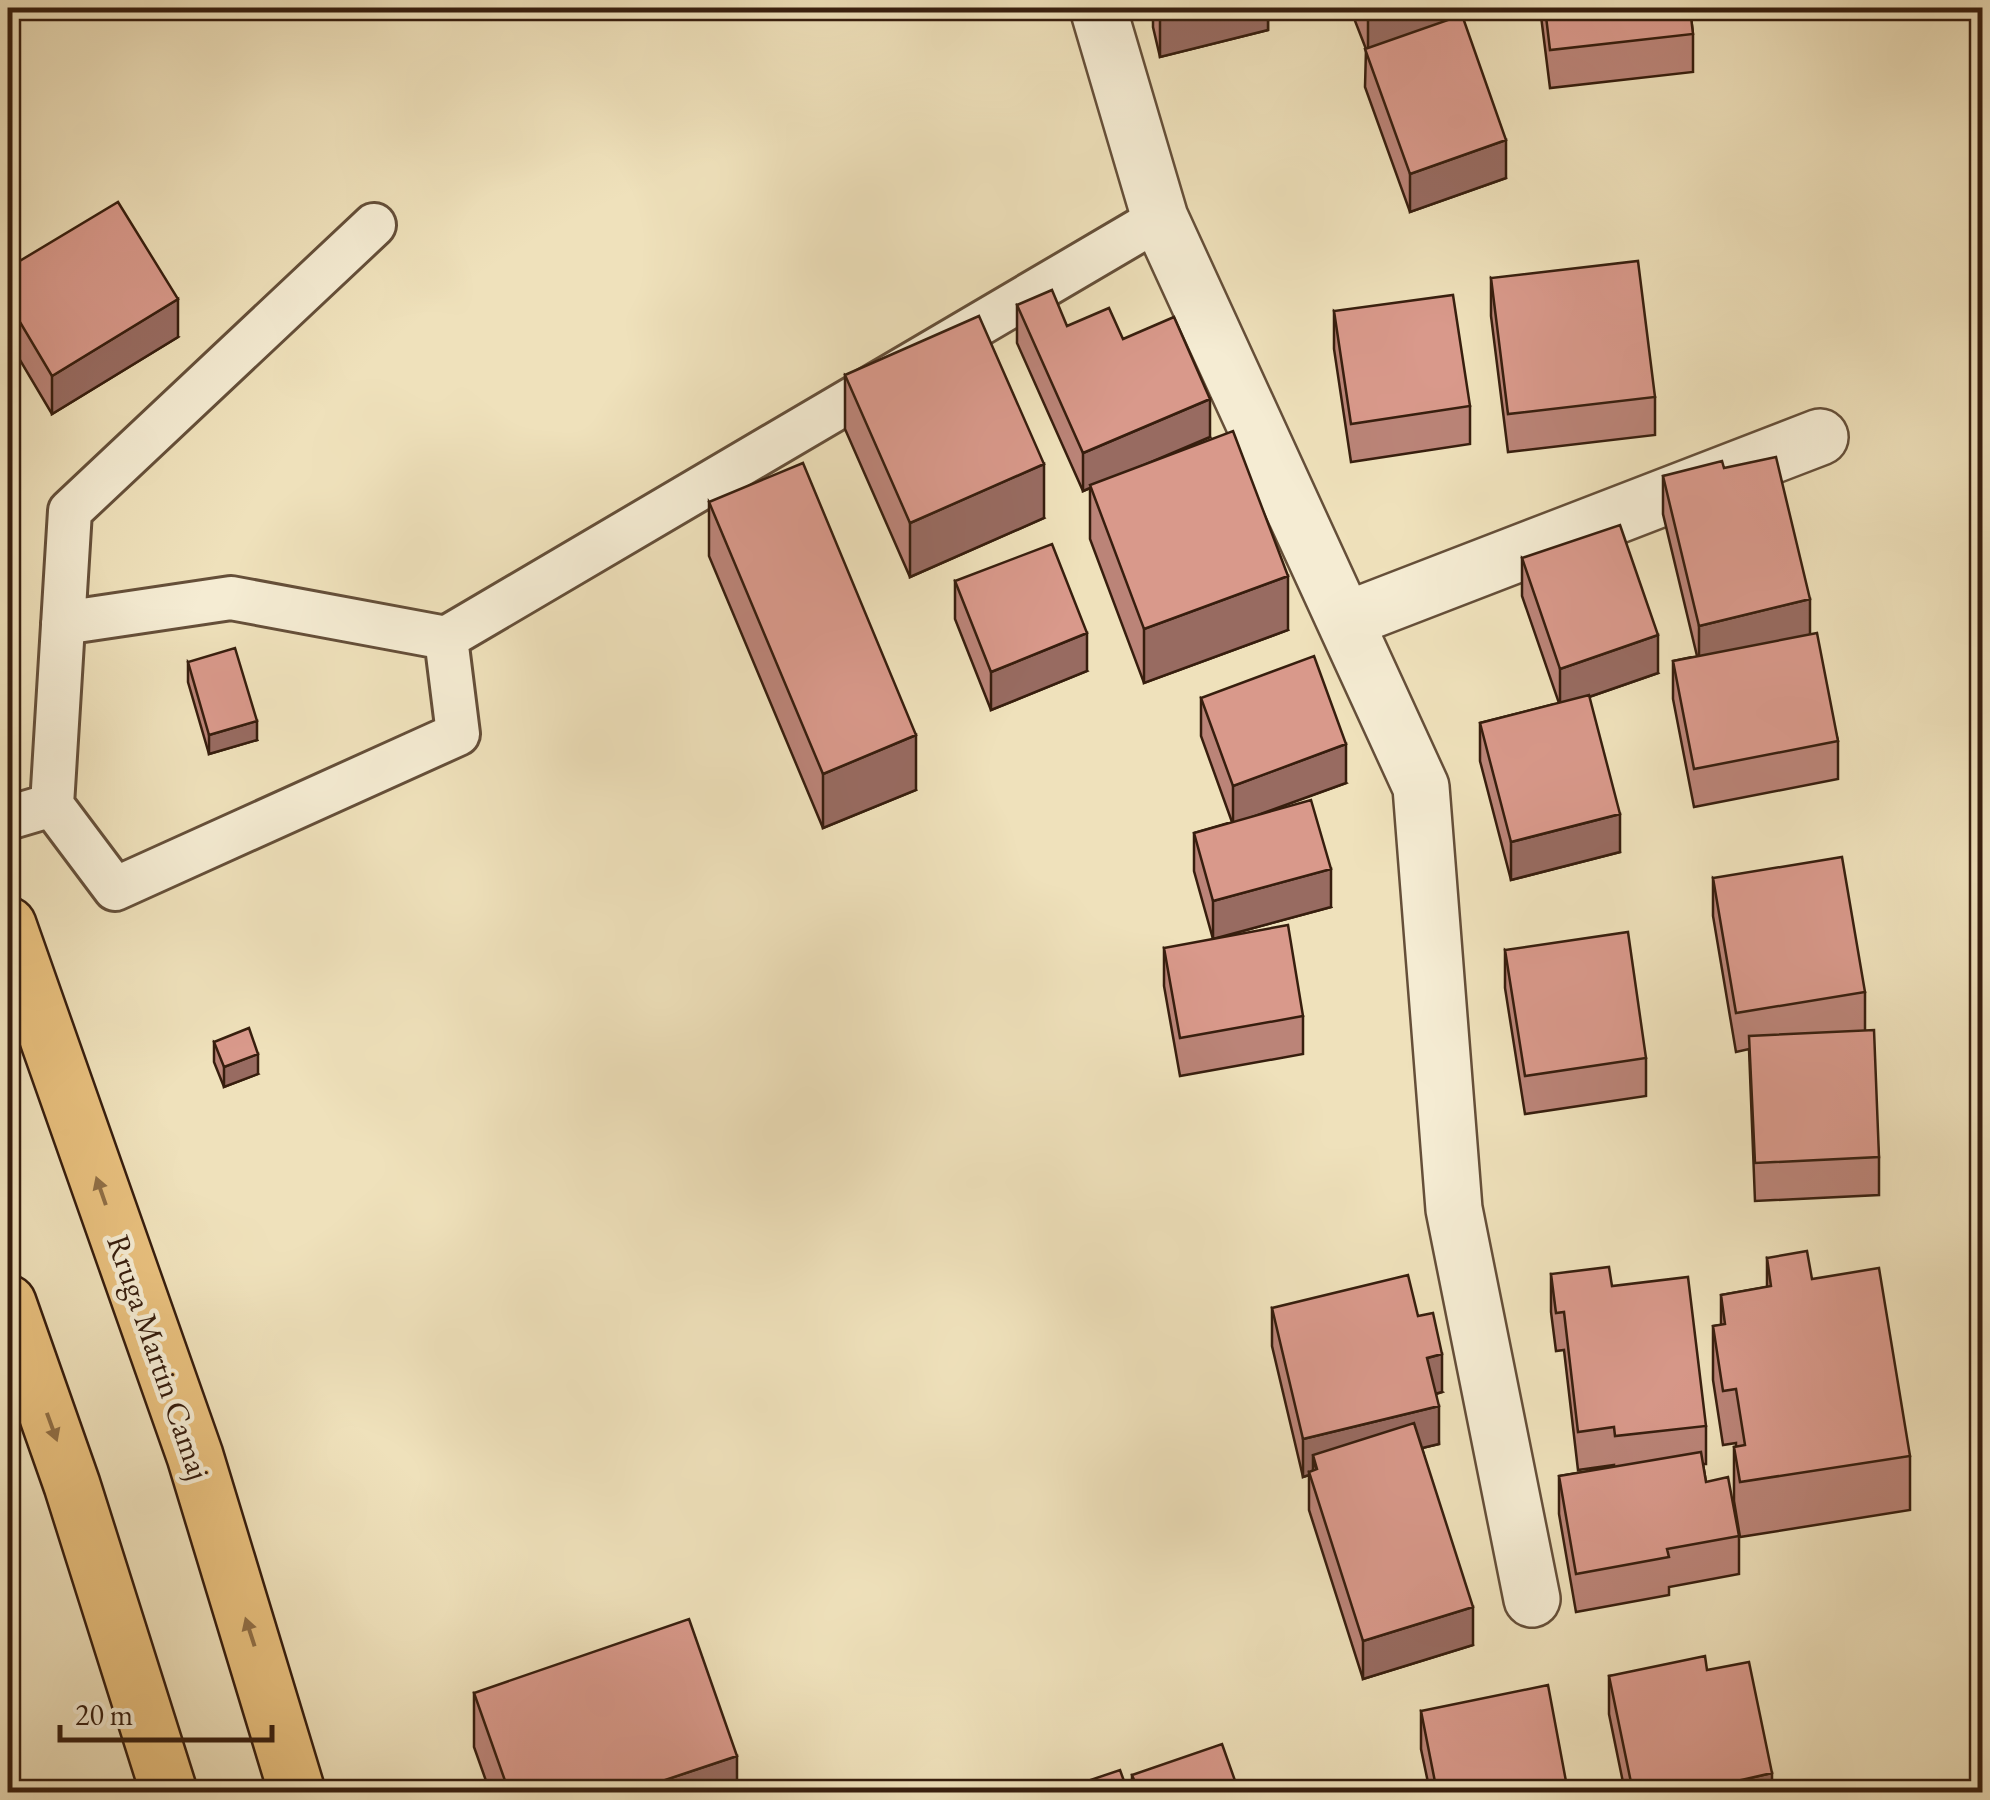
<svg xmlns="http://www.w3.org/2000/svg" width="1990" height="1800" font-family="'EB Garamond',serif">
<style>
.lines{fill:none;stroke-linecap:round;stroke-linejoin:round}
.lane-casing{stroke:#654f39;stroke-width:48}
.street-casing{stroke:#654f39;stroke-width:60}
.highway-casing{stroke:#371e0e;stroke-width:60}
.lane{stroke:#f5ecd3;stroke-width:42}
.street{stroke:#f5ecd3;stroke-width:55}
.highway{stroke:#e8c07e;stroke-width:55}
.wall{fill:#bb8478;stroke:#371e0e;stroke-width:2.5}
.shaded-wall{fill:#986b61;stroke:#371e0e;stroke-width:2.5}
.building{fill:#d9998b;stroke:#371e0e;stroke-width:2.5}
.oneway{fill:#906f46}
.labels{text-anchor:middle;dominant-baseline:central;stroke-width:9;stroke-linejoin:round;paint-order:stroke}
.street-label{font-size:32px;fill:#371e0e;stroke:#f5ecd3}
</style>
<rect width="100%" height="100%" fill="#efe1bb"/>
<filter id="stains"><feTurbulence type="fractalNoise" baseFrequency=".002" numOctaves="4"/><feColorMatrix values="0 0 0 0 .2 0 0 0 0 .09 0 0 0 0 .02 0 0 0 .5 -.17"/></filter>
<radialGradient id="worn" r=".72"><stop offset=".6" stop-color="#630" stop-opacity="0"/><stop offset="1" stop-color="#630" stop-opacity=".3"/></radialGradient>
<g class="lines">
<!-- lane casing -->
<g class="lane-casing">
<path id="lane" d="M446,638L1160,218
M52,805L115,889L458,734L446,638L231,598L63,623
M8,818L52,805L70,511L374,225"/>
</g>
<!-- street casing -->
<g class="street-casing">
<path id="street" d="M1098,8L1160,218L1421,787L1454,1209L1532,1599
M1346,620L1820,437"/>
</g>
<!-- highway casing -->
<g class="highway-casing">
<path id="highway" d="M8,925L195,1456L297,1792
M8,1303L72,1485L169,1792"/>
</g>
<!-- lane -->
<use href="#lane" class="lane"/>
<!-- street -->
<use href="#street" class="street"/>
<!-- highway -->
<use href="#highway" class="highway"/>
</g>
<!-- wall -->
<path class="wall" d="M1153,8H1268V30L1160,57L1153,27Z
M1350,8H1453V18L1506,178L1410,212L1365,87L1366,49Z
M1540,8H1690L1693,34V72L1550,88Z
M8,268L178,337L52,414L8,340Z
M1491,278L1655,397V435L1508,452L1491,316Z
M1017,305L1067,326L1123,339L1210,437L1148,463L1288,630L1144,683L1090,539V488L1083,491L1017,343Z
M1334,311L1470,406V444L1351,462L1334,349Z
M845,375L1044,518L910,577L845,429Z
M1724,468L1810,634L1838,741V779L1694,807L1673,699V661L1697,656L1663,514V476Z
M709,502L916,790L823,828L709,556Z
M1522,558L1658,673L1589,697L1620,852L1511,880L1480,761V723L1559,703L1522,596Z
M955,581L1087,671L991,710L955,619Z
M188,662L257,740L209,754L188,682Z
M1201,698L1346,783L1254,816L1331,907L1213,939L1194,871V833L1232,822L1201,736Z
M1713,878L1865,992V1030L1879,1157V1195L1755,1201L1749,1049L1736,1052L1713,916Z
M1164,948L1303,1016V1054L1180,1076L1164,986Z
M1505,950L1646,1058V1096L1525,1114L1505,988Z
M214,1042L258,1074L224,1087L214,1062Z
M1767,1258L1812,1279L1910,1456V1510L1740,1537L1734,1501V1447H1736V1443L1723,1445L1713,1380V1326L1721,1325V1295L1767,1287Z
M1551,1274L1612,1286L1706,1426V1464H1703L1706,1482L1739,1536V1574L1669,1587V1595L1576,1612L1559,1514V1476L1614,1467V1465L1578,1470L1564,1350L1556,1351L1551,1312Z
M1272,1308L1442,1392L1436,1394L1439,1444L1422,1448L1473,1645L1363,1679L1309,1510V1475L1303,1477L1272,1346Z
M1707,1670L1772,1792H1625L1609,1714V1676Z
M474,1693L737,1792H490L474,1747Z
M1421,1711L1568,1792H1430L1421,1749Z
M1132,1775L1239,1792H1132Z"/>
<!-- shaded-wall -->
<path class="shaded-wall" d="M1204,8H1268V30L1160,57V19Z
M1390,8H1453V20L1368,54V16Z
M1506,140V178L1410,212V174Z
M178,299V337L52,414V376Z
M1210,399V437L1083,491V453Z
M1044,464V518L910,577V523Z
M1288,576V630L1144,683V629Z
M1810,599V637L1699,664V626Z
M1087,633V671L991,710V672Z
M1658,635V673L1560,707V669Z
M257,721V740L209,754V735Z
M916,735V790L823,828V774Z
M1346,744V783L1233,824V786Z
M1620,814V852L1511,880V842Z
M1331,869V907L1213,939V901Z
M258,1054V1074L224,1087V1067Z
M1442,1354V1392L1427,1396V1358Z
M1439,1406V1444L1317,1473L1313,1455V1474L1309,1472V1475L1303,1477V1439Z
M1473,1607V1645L1363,1679V1641Z
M737,1756V1792H629Z
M1772,1773V1792H1728V1783Z"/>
<!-- building -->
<path class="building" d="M1157,8H1204L1160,19Z
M1365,8H1390L1368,16Z
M1545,8H1690L1693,34L1550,50Z
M1462,15L1506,140L1410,174L1365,49Z
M118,202L178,299L52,376L8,302V268Z
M1638,261L1655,397L1508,414L1491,278Z
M1052,290L1067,326L1109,308L1123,339L1174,317L1210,399L1083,453L1017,305Z
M1453,295L1470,406L1351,424L1334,311Z
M979,316L1044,464L910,523L845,375Z
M1233,431L1288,576L1144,629L1090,485Z
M1776,457L1810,599L1699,626L1663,476L1722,461L1724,468Z
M803,463L916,735L823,774L709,502Z
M1620,525L1658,635L1560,669L1522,558Z
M1052,544L1087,633L991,672L955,581Z
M1817,633L1838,741L1694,769L1673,661Z
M235,648L257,721L209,735L188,662Z
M1314,656L1346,744L1233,786L1201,698Z
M1589,695L1620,814L1511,842L1480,723Z
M1311,800L1331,869L1213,901L1194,833Z
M1842,857L1865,992L1736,1013L1713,878Z
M1288,925L1303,1016L1180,1038L1164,948Z
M1628,932L1646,1058L1525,1076L1505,950Z
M249,1028L258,1054L224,1067L214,1042Z
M1874,1030L1879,1157L1755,1163L1749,1036Z
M1807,1251L1812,1279L1879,1268L1910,1456L1740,1482L1734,1447L1745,1445L1736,1389L1723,1391L1713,1326L1725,1324L1721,1295L1771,1286L1767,1258Z
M1609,1267L1612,1286L1688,1277L1706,1426L1615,1436L1614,1427L1578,1432L1564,1312L1556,1313L1551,1274Z
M1408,1275L1418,1316L1433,1313L1442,1354L1427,1358L1439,1406L1303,1439L1272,1308Z
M1414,1423L1473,1607L1363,1641L1309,1472L1317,1469L1313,1455Z
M1701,1452L1706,1482L1728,1477L1739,1536L1667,1549L1669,1557L1576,1574L1559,1476Z
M689,1619L737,1756L629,1792H509L474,1693Z
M1705,1656L1707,1670L1749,1662L1772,1773L1728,1783L1729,1792H1633L1609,1676Z
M1548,1685L1568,1792H1437L1421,1711Z
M1222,1744L1239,1792H1139L1132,1775Z
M1120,1770L1128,1792H1055Z"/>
<!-- one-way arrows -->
<defs><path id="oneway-solid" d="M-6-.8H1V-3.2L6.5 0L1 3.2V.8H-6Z" transform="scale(2.5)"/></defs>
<g class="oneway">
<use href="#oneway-solid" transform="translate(101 1191) rotate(-109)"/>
<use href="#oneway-solid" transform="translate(52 1427) rotate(70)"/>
<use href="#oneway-solid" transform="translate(250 1632) rotate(-108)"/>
</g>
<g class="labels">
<!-- street labels -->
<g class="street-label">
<text transform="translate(159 1357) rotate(71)">Rruga Martin Camaj</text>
</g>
</g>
<!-- margin -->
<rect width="1990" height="1800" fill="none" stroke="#efe1bb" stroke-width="40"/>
<rect x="10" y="10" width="1970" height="1780" fill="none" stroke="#371e0e" stroke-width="5"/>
<rect x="20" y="20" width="1950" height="1760" fill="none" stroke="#371e0e" stroke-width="2.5"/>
<!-- scale -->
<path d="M60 1725v15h212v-15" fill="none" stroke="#371e0e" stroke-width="5"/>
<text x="75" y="1725" font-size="30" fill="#371e0e" stroke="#f5ecd3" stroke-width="8" paint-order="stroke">20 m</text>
<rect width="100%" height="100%" filter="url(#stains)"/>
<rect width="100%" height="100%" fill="url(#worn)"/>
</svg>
